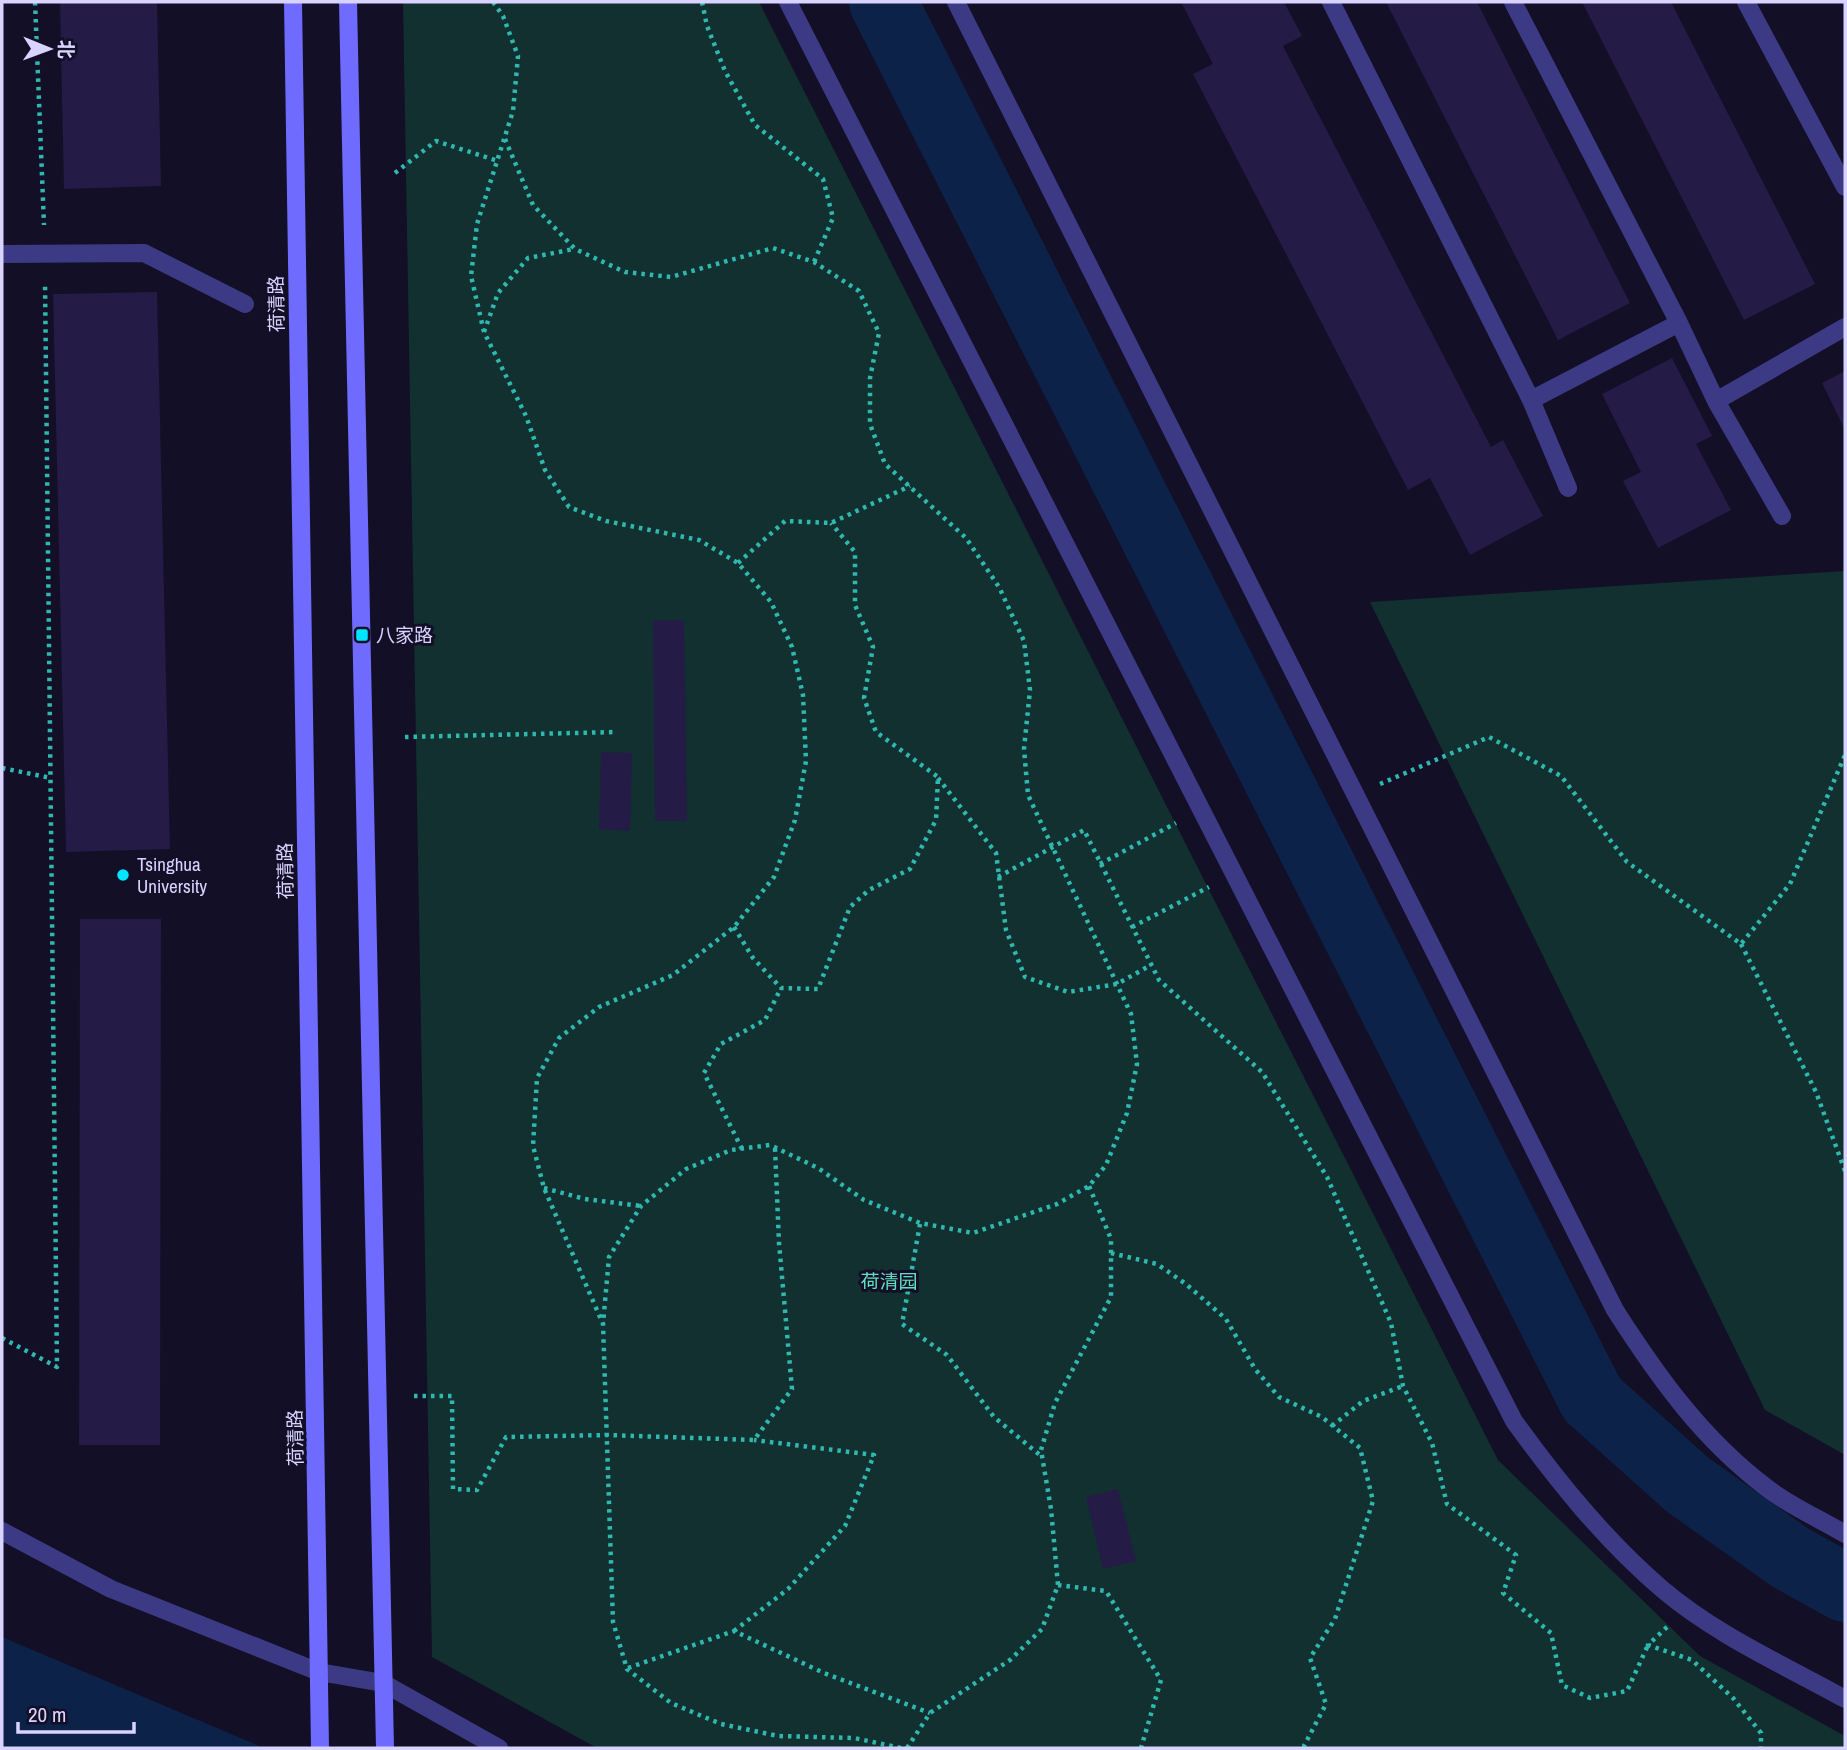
<svg xmlns="http://www.w3.org/2000/svg" width="1847" height="1750" font-family="'Archivo Narrow','Noto Sans SC',sans-serif">
<style>
.green{fill:#12302f}
.water{fill:#0c2248}
.lines{fill:none;stroke-linecap:round;stroke-linejoin:round}
.river{stroke:#0c2248;stroke-width:68}
.building{fill:#241b47}
.path{stroke:#2fb8b0;stroke-width:4.5;stroke-dasharray:3.5 5;stroke-linecap:butt}
.lane{stroke:#3d3a85;stroke-width:18}
.street{stroke:#3d3a85;stroke-width:18}
.secondary{stroke:#6f6bff;stroke-width:18}
.poi-dot{fill:#00e5ff;stroke:#130f26;stroke-width:2.5}
.labels{text-anchor:middle;dominant-baseline:central;stroke-width:6;stroke-linejoin:round;paint-order:stroke}
.street-label{font-size:19px;fill:#d9d4ff;stroke:#130f26}
.poi-label{font-size:19px;fill:#d9d4ff;stroke:#130f26;text-anchor:start}
.park-label{font-size:19px;fill:#5fe0c0;stroke:#130f26}
</style>
<rect width="100%" height="100%" fill="#130f26"/>
<!-- green -->
<path class="green" d="M403,2H759L1498,1460L1700,1656L1845,1736V1748H597L432,1657Z
M1845,571V1455L1765,1410L1370,602Z"/>
<!-- water -->
<path class="water" d="M2,1637L264,1748H2Z"/>
<g class="lines">
<!-- river -->
<path class="river" d="M883,2L1592,1399L1688,1485L1791,1558L1845,1588"/>
</g>
<!-- building -->
<path class="building" d="M60,2H157L161,186L64,189Z
M1181,2H1284L1302,36L1283,46L1491,447L1503,440L1543,516L1470,555L1430,478L1408,490L1193,74L1213,64Z
M1386,2H1477L1630,303L1558,340Z
M1582,2H1671L1815,284L1744,320Z
M157,292L170,849L66,852L53,294Z
M1672,358L1712,436L1696,444L1731,510L1658,548L1623,481L1641,472L1602,394Z
M1845,371V430L1822,383Z
M653,620H684L687,821H655Z
M601,752L632,753L630,831L599,829Z
M80,919H161L160,1445H79Z
M1118,1489L1136,1561L1103,1569L1086,1497Z"/>
<g class="lines">
<!-- path -->
<path class="path" d="M35,2L44,225
M493,2L503,16L518,56L513,111L477,224L471,276L484,332L526,416L545,470L569,507L606,521L699,540L738,563L771,602L792,647L803,695L806,761L795,820L774,877L734,927L673,975L599,1007L559,1038L537,1078L533,1146L544,1188L603,1324L613,1622L627,1669L671,1703L721,1724L778,1736L854,1738L901,1748
M702,2L707,26L725,71L755,125L823,179L833,218L814,262
M505,139L533,205L575,249L625,272L671,277L773,248L814,262L859,291L879,333L870,378V424L885,464L966,538L999,587L1024,641L1030,690L1024,749L1028,795L1131,1014L1137,1064L1127,1113L1106,1165L1089,1186L1057,1204L973,1233L920,1223L864,1200L818,1168L770,1145L731,1150L686,1169L641,1206L609,1257L603,1324
M395,173L436,141L498,161
M484,332L498,293L528,258L574,249
M738,563L785,521L831,523L910,486
M405,737L617,732
M2,768L51,778
M938,778L996,853L1006,930L1025,977L1068,992L1117,984L1151,965
M1380,784L1489,737L1561,776L1627,862L1741,944L1790,884L1845,755
M1100,864L1176,823
M998,877L1084,830L1159,980L1262,1072L1327,1177L1391,1323L1403,1386L1432,1443L1447,1504L1516,1555L1503,1593L1551,1633L1562,1685L1590,1698L1627,1691L1648,1645
M734,927L753,958L781,988L818,989L850,907L869,890L910,869L936,820L938,777L876,732L864,698L873,647L855,605V552L831,523
M1132,927L1209,887
M1741,944L1816,1092L1845,1171
M742,1149L704,1073L721,1044L765,1020L781,988
M544,1188L585,1199L641,1206
M920,1224L902,1324L947,1355L994,1417L1041,1456
M1111,1253L1157,1264L1186,1284L1226,1319L1255,1369L1279,1397L1322,1417L1360,1448L1373,1501L1335,1619L1310,1658L1326,1704L1304,1746L1298,1748
M2,1338L57,1367L45,282
M414,1396H452L453,1489L477,1490L506,1437L607,1435L754,1440L792,1389L779,1243L775,1148
M1332,1426L1363,1401L1403,1386
M1058,1585L1106,1591L1161,1680L1141,1748
M1667,1627L1648,1645L1692,1660L1733,1698L1761,1733V1748
M734,1631L788,1589L845,1526L874,1455L754,1440
M628,1668L734,1631L824,1673L930,1713
M907,1748L930,1713L1010,1660L1042,1629L1058,1585L1051,1509L1041,1450L1055,1403L1111,1297V1239L1089,1186"/>
<!-- lane -->
<path class="lane" d="M1331,2L1531,400L1679,323L1513,2
M1679,323L1716,401L1782,516
M1531,400L1568,488
M1716,401L1845,327"/>
<!-- street -->
<path class="street" d="M788,2L1514,1421C1558,1482 1605,1540 1662,1589C1716,1635 1784,1665 1845,1699
M956,2L1615,1310C1658,1377 1702,1439 1767,1488C1790,1506 1820,1519 1845,1534
M1746,2L1845,187
M2,254L144,253L245,304
M2,1531L111,1589L319,1672L383,1683L499,1748"/>
<!-- secondary -->
<path class="secondary" d="M293,2L320,1748
M348,2L385,1748"/>
</g>
<!-- markers -->
<g class="poi-dot">
<rect x="355" y="628" width="14" height="14" rx="3.5"/>
<circle cx="123" cy="875" r="7"/>
</g>
<g class="labels">
<!-- street labels -->
<g class="street-label">
<text transform="translate(276 304) rotate(-91)">荷清路</text>
<text transform="translate(285 871) rotate(-91)">荷清路</text>
<text transform="translate(295 1438) rotate(-91)">荷清路</text>
</g>
<!-- poi labels -->
<g class="poi-label">
<text x="376" y="635">八家路</text>
<text x="137" y="864">Tsinghua<tspan x="137" dy="22">University</tspan></text>
</g>
<!-- park labels -->
<g class="park-label">
<text x="889" y="1281">荷清园</text>
</g>
</g>
<!-- border -->
<rect width="1847" height="1750" fill="none" stroke="#d9d4ff" stroke-width="7"/>
<!-- north arrow -->
<g transform="translate(49 49) rotate(91)" stroke="#130f26" stroke-width="5" paint-order="stroke">
<path d="M0-5L12 26L0 18L-12 26Z" fill="#d9d4ff"/>
<text y="-10" font-size="19" font-weight="bold" text-anchor="middle" fill="#d9d4ff">北</text>
</g>
<!-- scale -->
<path d="M18 1722v10h116v-10" fill="none" stroke="#d9d4ff" stroke-width="3.5"/>
<text x="28" y="1722" font-size="21" fill="#d9d4ff" stroke="#130f26" stroke-width="5" paint-order="stroke">20 m</text>
</svg>
